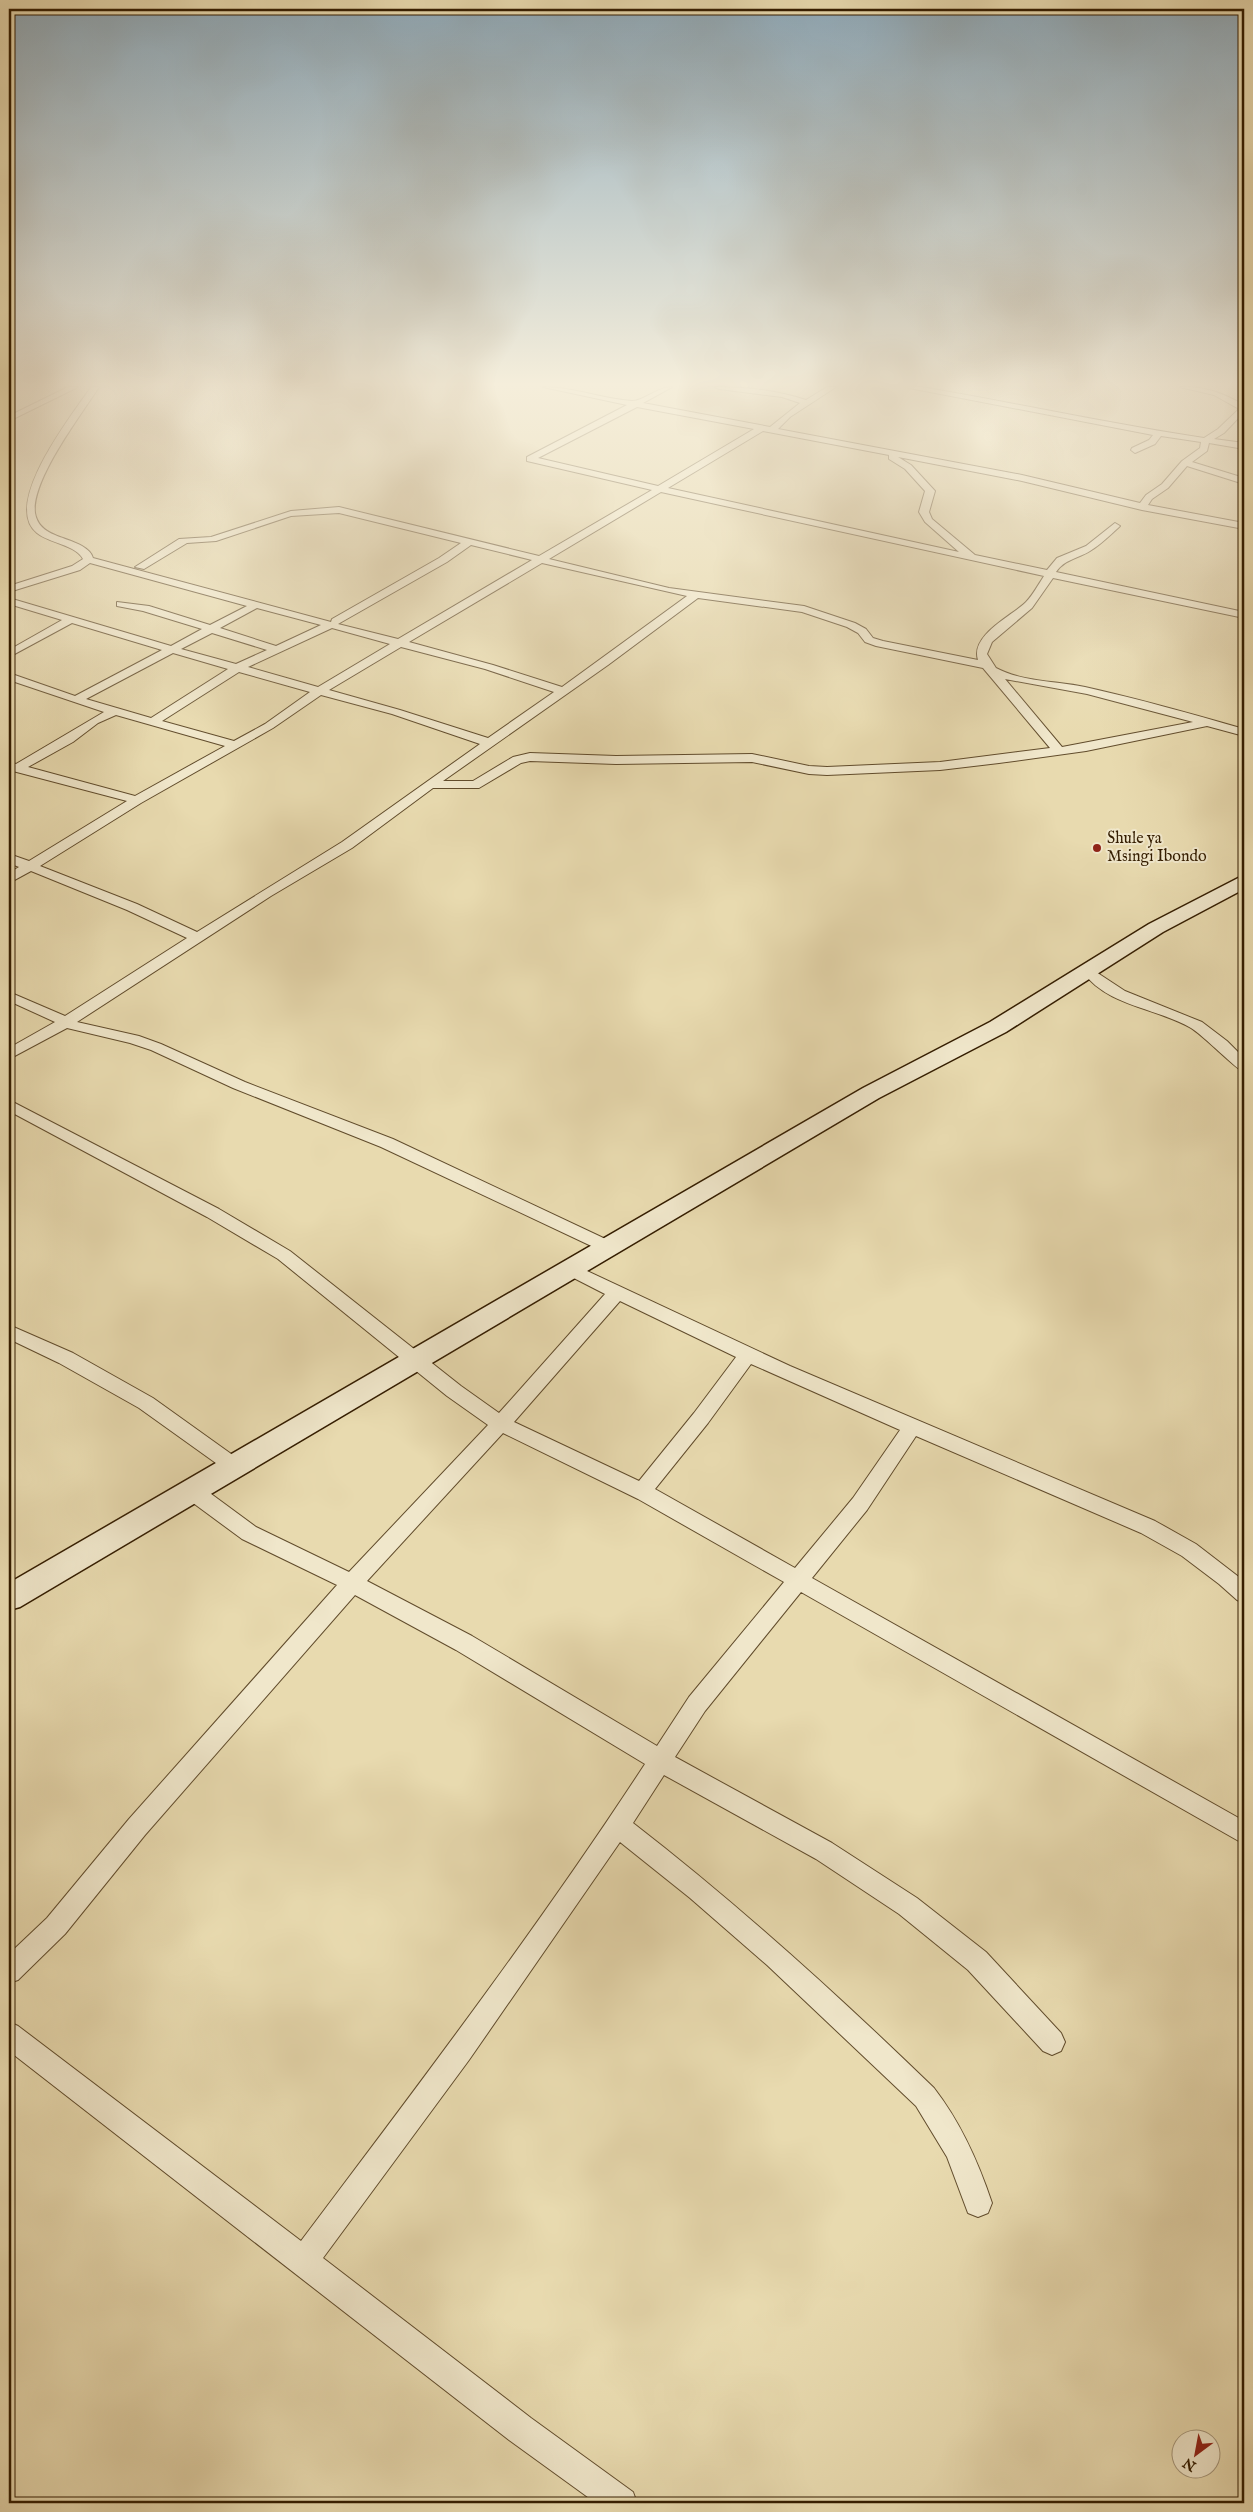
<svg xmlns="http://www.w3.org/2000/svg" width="1253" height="2512" font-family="'IM FELL English',serif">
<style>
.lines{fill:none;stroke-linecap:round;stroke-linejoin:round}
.street-casing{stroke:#614c2c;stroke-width:2}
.secondary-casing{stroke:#341d00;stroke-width:3}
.street{fill:#f0e7cb;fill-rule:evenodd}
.secondary{fill:#f0e7cb;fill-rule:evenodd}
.poi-dot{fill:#8f2418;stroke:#f0e7cb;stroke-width:2}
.labels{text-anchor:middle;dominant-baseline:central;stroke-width:4;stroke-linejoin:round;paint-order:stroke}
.far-poi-label{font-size:16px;fill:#341d00;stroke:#f0e7cb;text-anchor:start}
</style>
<rect width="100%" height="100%" fill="#e8daaf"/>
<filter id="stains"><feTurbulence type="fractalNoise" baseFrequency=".004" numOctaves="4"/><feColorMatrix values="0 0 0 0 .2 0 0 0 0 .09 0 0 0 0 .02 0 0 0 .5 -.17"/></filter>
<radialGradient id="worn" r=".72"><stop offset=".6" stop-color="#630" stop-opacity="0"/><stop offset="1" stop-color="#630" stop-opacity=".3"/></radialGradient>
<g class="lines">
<!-- street casing -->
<g class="street-casing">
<path id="street" d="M68,387H78L9,421V416Z
M91,387H99C81,415 31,480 35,513C37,525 45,531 55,535C66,540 90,545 93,558L331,622L332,619L439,558L461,543L339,513L291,516L216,541L187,543L144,569L135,567L179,539L211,537L291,511L339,507L539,556L652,490L527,461V457L627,405L543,387C574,387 602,399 632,401C644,401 657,387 672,387L643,403L770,427L800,403L782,397L719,389L715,387C746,387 776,390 806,400L827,387H836L790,417L778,429L1022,475L1140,503L1146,495L1162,484L1182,461L1200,448L1201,442L1161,436L1155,444L1135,453L1131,450L1132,448L1149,440L1153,435L904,387H921C1016,403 1110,424 1204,438L1218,429L1239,409L1214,395L1180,387C1205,386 1223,393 1244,405V412L1224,433L1214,439L1244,443V449L1209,443L1207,451L1192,462L1244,478V484L1187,466L1168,488L1152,499L1148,505L1244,523V529L1142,510L1022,481L898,457L911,465L935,491L929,512L932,519L975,555L1047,570L1057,558L1086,546L1115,523L1120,526L1118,528C1109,536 1100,545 1090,551C1077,559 1065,559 1056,572L1244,612V618L1053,578L1032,608L992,642L987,654L996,668C1022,682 1057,681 1085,687C1139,699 1192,714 1244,729V736L1207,726L1086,751L999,763L940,770L827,775L809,774L752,762L616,764L530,761L521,763L479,788H433L352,848L271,896L77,1022L139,1036L161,1044L245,1082L393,1139L614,1243L617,1247L614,1251H602L381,1147L233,1088L151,1050L130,1043L67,1028L9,1059V1048L55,1022L9,1001V992L65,1016L187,938L127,910L31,871L9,883V873L19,867L9,863V854L29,861L127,801L9,770V762L16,764L104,712L9,680V673L75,696L162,650L72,623L9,657V650L62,620L9,604V598L171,646L202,629L143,611L117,606V602L149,606L210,625L247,606L90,563L80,570L9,592V586L72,566L83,559C76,545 49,543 37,533C1,504 73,414 91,387ZM637,407L754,429L658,486L538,458ZM763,431L889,455V459L905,469L925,491L919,512L925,522L959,552L668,488ZM661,492L1044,576C1038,585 1033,595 1026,602C1012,616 970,635 978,660L883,641L873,638L866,629L855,623L804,606L669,588L549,559ZM471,545L532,560L398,639L338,624L447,562ZM542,563L687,596L562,687L493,665L409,642ZM698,598L802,612L847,627L858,633L865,642L876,646L983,668L1050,748L940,762L827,767L809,766L752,754L616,756L530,753L513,757L473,781H443L608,665ZM257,608L321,625L276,646L220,628ZM332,628L390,644L318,687L248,667ZM212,633L267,650L236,664L181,649ZM401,647L485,669L554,692L488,738L400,710L329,690ZM173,653L228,669L151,718L86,699ZM239,672L310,692L265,724L234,741L162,721ZM1005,679L1087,694L1193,722L1062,747ZM321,695L392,714L480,744L342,842L197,932L137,904L40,866L141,803L273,728ZM116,715L225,746L135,796L28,767L73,742L98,723Z
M1090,968L1125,991L1202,1022L1227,1041L1244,1058V1072C1237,1070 1204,1036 1191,1028C1157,1008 1107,1006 1083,972Z
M9,1100L219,1209L290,1251L461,1386L499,1413L605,1294L564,1273L561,1269L564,1265L570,1263L790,1366L1155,1521L1196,1544L1244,1581V1603L1237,1600L1219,1584L1182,1556L1141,1533L916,1436L867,1510L812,1578L1244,1821V1844L801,1592L705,1711L675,1757L832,1843L917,1898L986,1952L1061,2033L1065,2042L1061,2051L1052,2055L1043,2051L968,1970L899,1914L816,1859L664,1775L633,1823C739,1905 838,1995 934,2088C961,2123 978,2161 992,2203L988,2213L978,2217L968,2213L947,2157L916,2106L767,1965L690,1898L620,1842L469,2060L323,2258L531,2418L633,2492L637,2503H596L509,2440L9,2051V2022L18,2026L301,2241C419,2084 538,1928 645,1764L456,1650L355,1595L145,1835L65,1934L18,1980L9,1983V1954L47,1918L129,1819L337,1585L242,1539L185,1497L182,1491L185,1485L192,1483L199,1485L256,1527L349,1572L488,1425L447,1396L278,1259L207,1217L9,1111ZM620,1301L736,1357L694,1413L639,1481L514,1422ZM751,1364L900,1430L853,1498L795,1568L655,1489L708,1423ZM503,1433L638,1499L784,1582L689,1697L657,1746L472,1636L367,1581Z
M9,1325L73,1353L153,1398L241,1461L244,1466L241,1471L234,1474L227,1471L139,1408L59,1363L9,1339Z"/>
</g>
<!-- secondary casing -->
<g class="secondary-casing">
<path id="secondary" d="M1244,875V889L1163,932L1006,1032L879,1098L20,1607L9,1610V1583L863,1088L990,1022L1149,924Z"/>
</g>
<!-- street -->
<use href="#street" class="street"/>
<!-- secondary -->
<use href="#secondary" class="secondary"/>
</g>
<!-- sky -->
<linearGradient id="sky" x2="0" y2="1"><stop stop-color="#8faaba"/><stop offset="0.52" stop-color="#f5eedb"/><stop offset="1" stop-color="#f5eedb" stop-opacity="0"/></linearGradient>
<rect width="1253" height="739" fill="url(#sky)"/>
<!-- markers -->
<circle class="poi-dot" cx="1097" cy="848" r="5"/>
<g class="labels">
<!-- far-poi labels -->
<g class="far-poi-label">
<text x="1107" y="839">Shule ya<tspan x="1107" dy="18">Msingi Ibondo</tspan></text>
</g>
</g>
<!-- margin -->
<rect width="1253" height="2512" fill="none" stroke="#e8daaf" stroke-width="30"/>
<rect x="10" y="10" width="1233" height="2492" fill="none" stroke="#341d00" stroke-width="2.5"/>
<rect x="15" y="15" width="1223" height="2482" fill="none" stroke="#341d00"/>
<!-- north arrow -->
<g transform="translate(1196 2454) rotate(212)"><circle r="24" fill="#f0e7cb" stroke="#a5967a"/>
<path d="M0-4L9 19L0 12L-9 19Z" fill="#8f2418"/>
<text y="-8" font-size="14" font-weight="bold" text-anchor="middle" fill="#341d00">N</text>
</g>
<rect width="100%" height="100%" filter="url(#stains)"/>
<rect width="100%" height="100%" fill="url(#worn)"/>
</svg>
